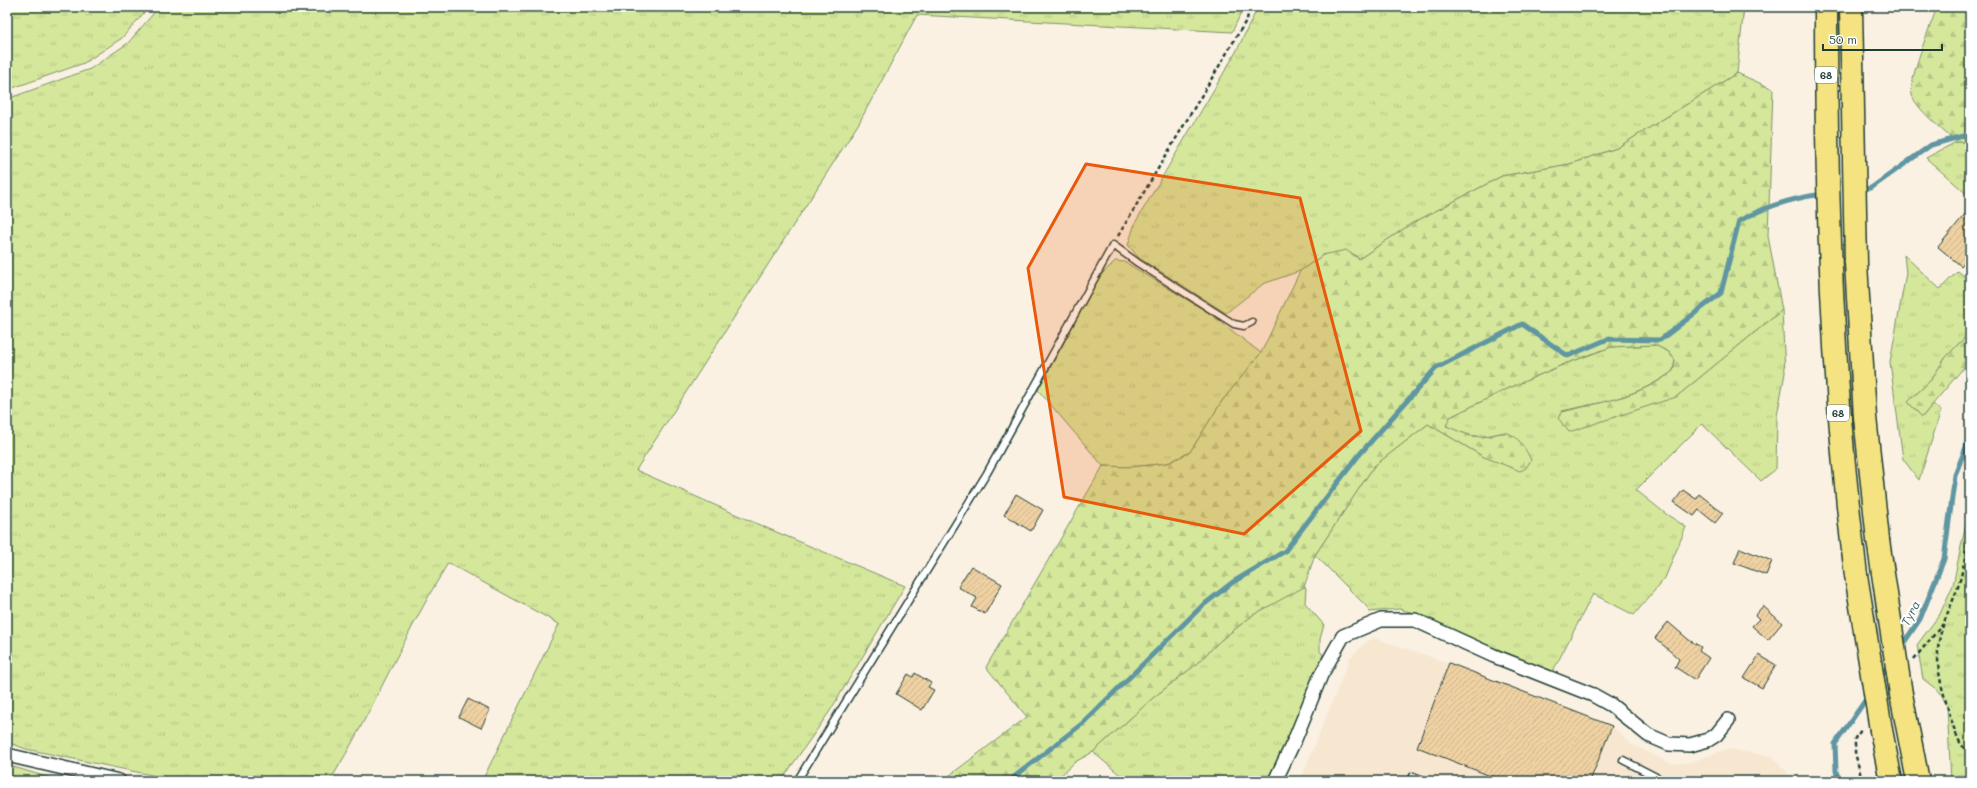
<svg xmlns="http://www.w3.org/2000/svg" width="1977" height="788" font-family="Mali,sans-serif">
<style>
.built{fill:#f7e7d0}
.grass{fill:url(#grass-tufts);stroke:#7a9268}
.forest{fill:url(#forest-firs);stroke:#7a9268}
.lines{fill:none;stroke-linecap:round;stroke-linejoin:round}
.stream{stroke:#5f96a2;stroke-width:5}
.building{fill:url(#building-hatch);stroke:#1f3d34}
.lane-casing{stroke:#1f3d34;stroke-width:9}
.street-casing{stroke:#1f3d34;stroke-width:16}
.highway-casing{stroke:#1f3d34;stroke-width:25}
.path{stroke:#1f3d34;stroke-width:2.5;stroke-dasharray:4 3;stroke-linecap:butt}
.lane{stroke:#fff;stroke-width:6}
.street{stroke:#fff;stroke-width:13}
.highway{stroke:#f5e382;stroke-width:22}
.highway-bridge-casing{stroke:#1f3d34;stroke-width:25;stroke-linecap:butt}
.highway-bridge{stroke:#f5e382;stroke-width:22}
.marked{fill:#e8590c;fill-opacity:0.2;stroke:#e8590c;stroke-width:3;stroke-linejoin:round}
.labels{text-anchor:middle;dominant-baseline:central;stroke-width:4;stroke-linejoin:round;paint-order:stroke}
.shield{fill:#fff;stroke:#627771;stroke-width:1}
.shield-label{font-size:10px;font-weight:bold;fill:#1f3d34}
.water-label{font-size:12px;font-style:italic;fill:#3a6262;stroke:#fff}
</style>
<defs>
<pattern id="grass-tufts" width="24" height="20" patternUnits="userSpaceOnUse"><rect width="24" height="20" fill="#d5e79b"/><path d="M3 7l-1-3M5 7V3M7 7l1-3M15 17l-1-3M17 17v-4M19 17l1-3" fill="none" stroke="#b6c786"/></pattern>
<pattern id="forest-firs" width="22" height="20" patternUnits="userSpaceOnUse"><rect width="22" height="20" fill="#d5e79b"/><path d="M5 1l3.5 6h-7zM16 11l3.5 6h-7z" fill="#b6c786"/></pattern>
<pattern id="building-hatch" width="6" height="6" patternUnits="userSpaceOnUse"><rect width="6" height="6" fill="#efd1a2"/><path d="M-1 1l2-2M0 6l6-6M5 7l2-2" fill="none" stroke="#ccb48c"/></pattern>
</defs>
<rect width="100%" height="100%" fill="#faf1e3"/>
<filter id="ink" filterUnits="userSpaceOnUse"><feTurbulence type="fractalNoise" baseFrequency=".025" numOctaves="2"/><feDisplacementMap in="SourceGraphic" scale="8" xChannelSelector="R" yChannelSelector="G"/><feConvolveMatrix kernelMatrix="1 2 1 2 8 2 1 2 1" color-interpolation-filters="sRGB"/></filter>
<g filter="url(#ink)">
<!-- built -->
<path class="built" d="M1374,638L1449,663L1612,726L1631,744L1672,764L1691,762L1727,749L1772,756L1795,781H1300L1350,658L1366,642Z"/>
<!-- grass -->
<path class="grass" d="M7,7H149L122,38L84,63L7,90Z
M159,7H1244L1232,32L917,15L859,123L636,470L762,526L905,586L830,711L781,781H482L559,624L448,563C405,633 373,711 330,781H180L26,749L7,742V99L90,69L128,43Z
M1258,7H1744L1737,73L1617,148L1570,164L1502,176L1411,224L1359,259L1354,254L1323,255L1300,271L1263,284L1226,313L1139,258L1128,245L1135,223L1236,52Z
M1956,142H1970V197L1926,158Z
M1904,255L1940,289L1958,271L1970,281V332L1946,357L1931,380L1908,402L1922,417L1933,404L1941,411L1919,480L1903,459L1890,362L1906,273Z
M1115,261L1125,262L1209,313L1261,353L1222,401L1190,452L1168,463L1131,467L1103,466L1038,390L1099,277Z
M1782,310L1785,373L1777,416L1776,469L1761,481L1702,424L1636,490L1666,514L1686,527L1665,578L1634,615L1593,594L1553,671L1485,644L1418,614L1399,609L1369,612L1367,607L1315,555L1374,466L1428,424L1484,457L1505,432C1475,439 1473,437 1445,426L1450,417L1507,389L1562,365L1611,347L1655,345L1669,352L1675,360L1673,371C1638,397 1603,402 1562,411L1676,397Z
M1970,474V697L1967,732L1970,742V781H1951L1947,706L1940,692L1923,679L1917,645L1940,614L1953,585L1967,518L1966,490Z
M1302,586L1306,588L1305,603L1324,625L1320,639V651L1323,655L1273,781H1127L1093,752L1154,697L1194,666L1221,640L1253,615Z
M7,765L60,781H7Z"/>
<!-- forest -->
<path class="forest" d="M1937,7H1970V142H1956C1945,132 1916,109 1912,95C1908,79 1931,25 1937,7Z
M1737,73L1773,89L1768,236L1782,310L1676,397L1569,432L1558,418L1562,412C1602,402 1640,397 1673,371L1675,360L1669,352L1655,345L1611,347L1562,365L1507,389L1450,417L1446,426C1457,430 1469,437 1482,437C1489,437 1496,433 1503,433C1516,431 1526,450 1531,460L1526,468L1520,471L1484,457L1428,424L1374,466L1315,555L1304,587L1253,615L1221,640L1194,666L1154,697L1093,752L1075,762L1055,781H942L1027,717L986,667L1103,466L1131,467L1168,463L1190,452L1222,401L1261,353L1300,271L1323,255L1346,250L1359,259L1411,224L1502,176L1570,164L1617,148Z
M1970,332V360L1922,417L1908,402L1931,380L1946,357Z"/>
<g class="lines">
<!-- stream -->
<path class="stream" d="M1859,190L1871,188L1931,145L1970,134
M1901,647L1920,619L1944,559L1955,475L1970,437
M1880,678L1890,663
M1009,781L1083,723L1202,606L1233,582L1285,551L1359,455L1436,368L1522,324L1568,356L1608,339L1660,340L1721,293L1739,221C1766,206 1792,198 1823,194
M1839,781L1836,771L1835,744L1869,695"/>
</g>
<!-- building -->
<path class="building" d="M1970,208V256L1961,266L1938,247Z
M1683,490L1696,499L1699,494L1723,513L1715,523L1699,510L1694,516L1674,502Z
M1016,494L1043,510L1031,531L1004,515Z
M1740,548L1772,561L1766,575L1734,563Z
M971,566L1002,584L985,614L972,607L977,598L958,587Z
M1763,606L1782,623L1768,640L1752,626L1759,619L1755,615Z
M1668,622L1689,640L1701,647L1699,651L1709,658L1695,680L1675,667L1679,659L1655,638Z
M1759,655L1776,665L1762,688L1744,678Z
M1449,663L1612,726L1590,781H1503L1417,747Z
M915,673L931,683L928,687L934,690L922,710L896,694L908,674L913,677Z
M468,699L490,710L481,728L459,717Z"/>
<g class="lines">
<!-- lane casing -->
<g class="lane-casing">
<path id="lane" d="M1623,760L1664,781
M1413,776L1426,781
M797,781L987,473L1113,245L1138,263L1234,324L1244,326L1252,322"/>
</g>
<!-- street casing -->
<g class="street-casing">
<path id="street" d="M7,755L119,781
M1275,781L1295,739L1321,675L1343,636L1381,620H1415L1494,656L1593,695L1611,705L1648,735L1669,744L1690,745L1708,740L1716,735L1728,720"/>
</g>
<!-- highway casing -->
<g class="highway-casing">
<path id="highway" d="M1826,7C1826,197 1832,386 1856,575
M1851,7L1856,263L1865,417L1878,540
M1901,694L1918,781
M1881,730L1891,781"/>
</g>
<!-- path -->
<path class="path" d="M1118,236L1247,19L1250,7
M1970,530C1966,549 1964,568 1958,587C1950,610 1937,631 1938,657C1938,679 1945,698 1951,719C1955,731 1959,747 1970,753
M1914,659L1943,624
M1862,781L1855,752V738L1862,729"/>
<!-- lane -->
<use href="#lane" class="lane"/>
<!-- street -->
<use href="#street" class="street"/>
<!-- highway -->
<use href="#highway" class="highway"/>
<!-- highway-bridge casing -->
<g class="highway-bridge-casing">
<path id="highway-bridge" d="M1878,540L1901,694
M1856,575L1881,730"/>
</g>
<!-- highway-bridge -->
<use href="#highway-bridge" class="highway-bridge"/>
</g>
</g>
<!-- marked area -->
<path class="marked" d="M1086,164L1300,198L1361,431L1244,534L1064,497L1028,268Z"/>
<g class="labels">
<!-- shield labels -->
<g class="shield">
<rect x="1815" y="67" width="22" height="16" rx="3"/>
<rect x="1827" y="405" width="22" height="16" rx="3"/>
</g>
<g class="shield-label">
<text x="1826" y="75">68</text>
<text x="1838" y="413">68</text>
</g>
<!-- water labels -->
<g class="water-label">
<text transform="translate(1910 613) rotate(-62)">Tyra</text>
</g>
</g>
<!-- margin -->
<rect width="1977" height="788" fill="none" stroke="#fff" stroke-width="24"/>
<rect x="12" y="12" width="1953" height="764" fill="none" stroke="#1f3d34" stroke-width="1.5" filter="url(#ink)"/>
<!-- scale -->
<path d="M1823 44v6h119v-6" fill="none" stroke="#1f3d34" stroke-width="2"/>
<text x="1829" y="44" font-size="12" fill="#1f3d34" stroke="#ffffff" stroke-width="3" paint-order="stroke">50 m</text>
</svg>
